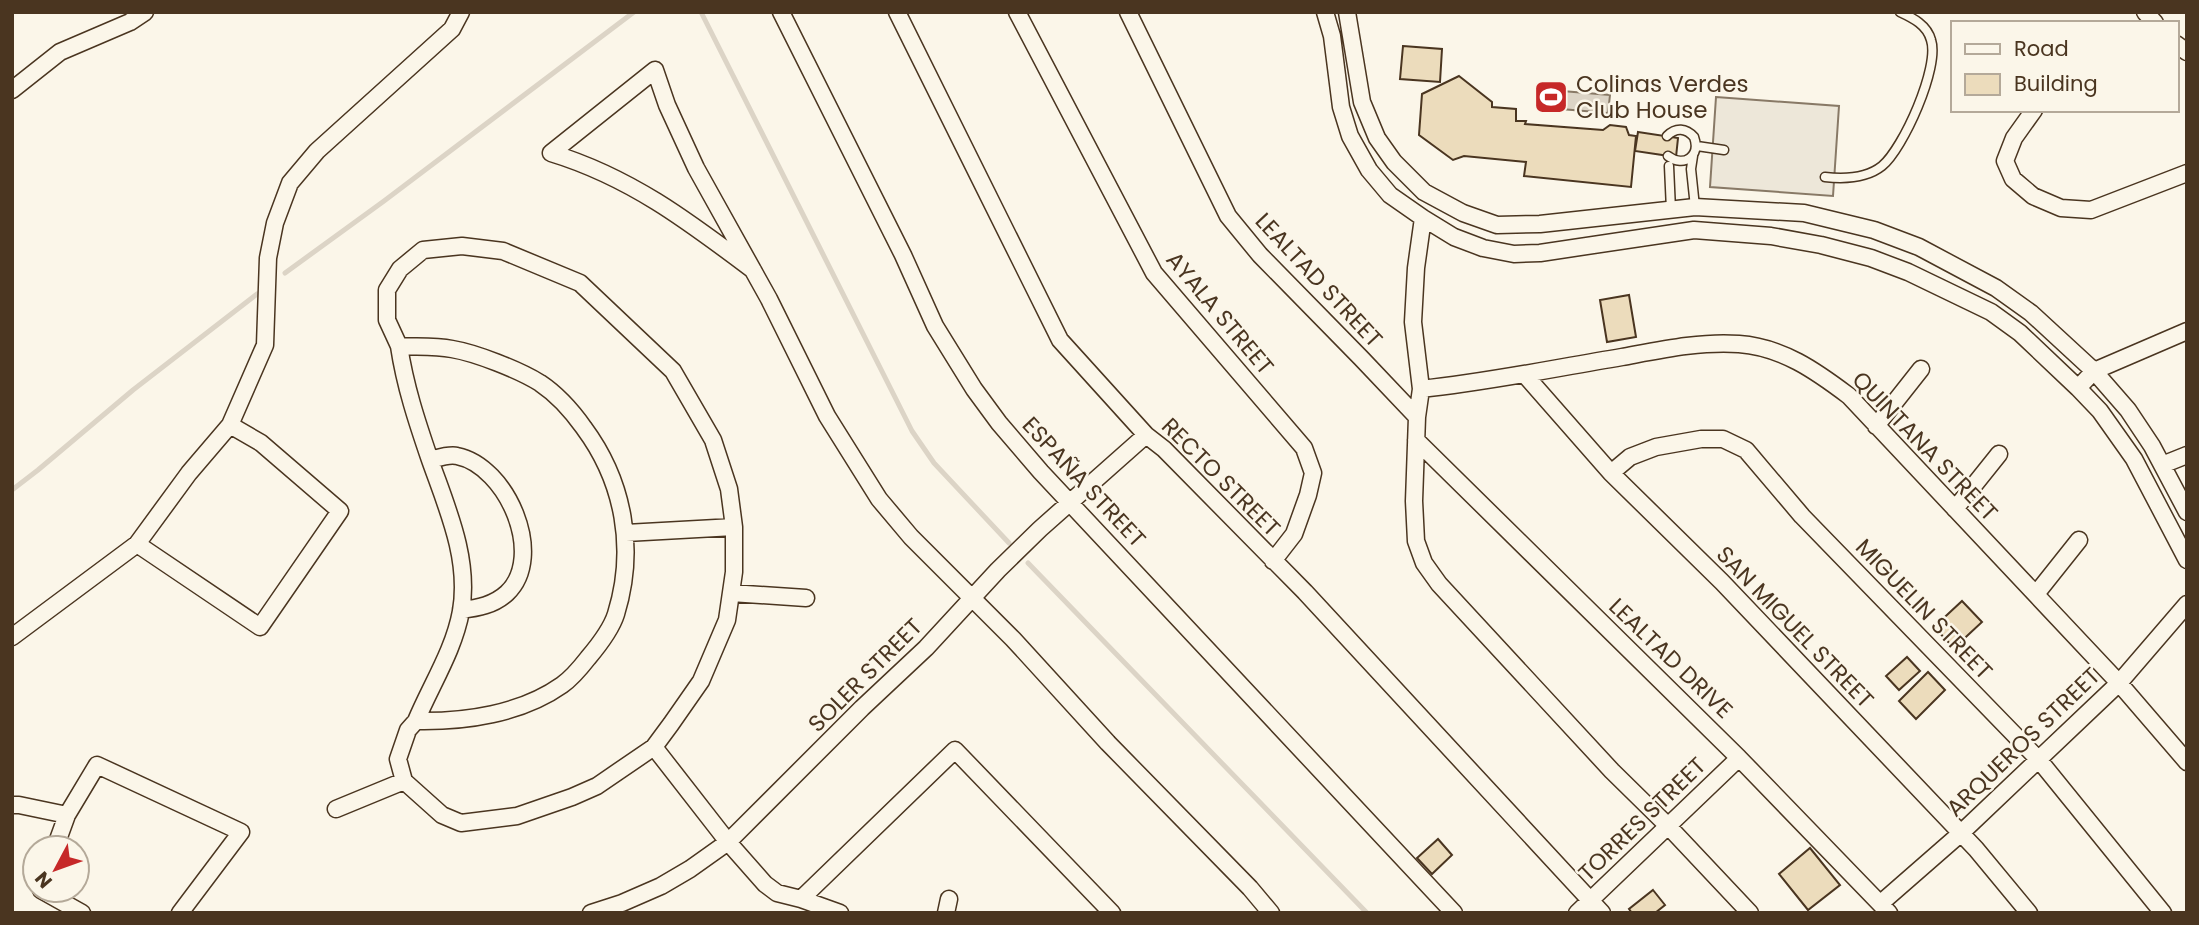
<svg xmlns="http://www.w3.org/2000/svg" width="2199" height="925" font-family="Poppins,sans-serif">
<style>
.parking{fill:#ede7d9;stroke:#887966;stroke-width:2}
.water{fill:#dcd4c6;stroke:#887966;stroke-width:2}
.lines{fill:none;stroke-linecap:round;stroke-linejoin:round}
.stream{stroke:#dcd4c6;stroke-width:5}
.building{fill:#ecdcbc;stroke:#4a3520;stroke-width:2}
.service-casing{stroke:#4a3520;stroke-width:11}
.minor-casing{stroke:#4a3520;stroke-width:19}
.service{stroke:#fbf6e9;stroke-width:8}
.minor{stroke:#fbf6e9;stroke-width:16}
.labels{text-anchor:middle;dominant-baseline:central;stroke-width:5;stroke-linejoin:round;paint-order:stroke}
.poi-label{font-size:23px;fill:#4a3520;stroke:#fbf6e9;text-anchor:start}
.street-label{font-size:23px;fill:#4a3520;stroke:#fbf6e9}
</style>
<rect width="100%" height="100%" fill="#fbf6e9"/>
<!-- parking -->
<path class="parking" d="M1716,97L1839,106L1833,196L1710,187Z"/>
<!-- water -->
<path class="water" d="M1562,91L1610,95L1608,113L1561,109Z"/>
<g class="lines">
<!-- stream -->
<path class="stream" d="M701,12L912,431L934,463L1009,543
M285,273L384,201L634,12
M12,490L38,470L133,390L257,294
M1028,563L1367,913"/>
</g>
<!-- building -->
<path class="building" d="M1403,46L1442,49L1440,82L1400,79Z
M1459,76L1492,102V107L1516,109V121H1526L1525,124L1603,130L1610,125L1626,127L1629,135L1636,136L1631,187L1524,176L1526,162L1464,156L1453,160L1419,135L1422,94Z
M1638,132L1678,138L1676,157L1635,151Z
M1629,295L1636,337L1607,342L1600,300Z
M1962,601L1982,622L1954,648L1934,627Z
M1907,657L1920,671L1899,690L1886,676Z
M1928,672L1945,690L1916,719L1899,701Z
M1438,839L1452,855L1432,874L1417,858Z
M1810,848L1840,885L1808,910L1779,874Z
M1653,890L1665,905L1655,913H1632L1629,909Z"/>
<g class="lines">
<!-- service casing -->
<g class="service-casing">
<path id="service" d="M1667,136C1676,127 1686,128 1694,137C1701,156 1684,168 1668,156
M1697,146L1724,150
M1693,156L1691,169L1695,207
M1669,166L1671,210
M1825,177C1843,179 1867,178 1882,166C1903,149 1940,67 1931,40C1927,25 1913,18 1900,12"/>
</g>
<!-- minor casing -->
<g class="minor-casing">
<path id="minor" d="M781,12L903,255L935,326L974,389L999,423L1041,472L1454,913
M897,12L1060,340L1146,435L1164,449L1305,592L1602,913
M1017,12L1154,273L1304,448L1313,473L1308,495L1294,534L1273,561
M1128,12L1228,216L1260,255L1361,358L1417,417
M1325,12L1332,36L1341,107L1350,136L1369,170L1390,195L1423,218L1454,237L1483,248L1514,254L1540,253L1694,230L1771,236L1821,245L1871,258L1908,272L1991,312L2020,333L2078,388L2100,411L2134,459L2187,560
M1347,12L1362,102L1377,138L1394,162L1424,192L1463,213L1497,225L1540,224L1695,207L1804,213L1874,230L1919,247L1996,288L2031,313L2094,371L2128,410L2152,446L2187,512
M2145,12L2155,23
M2176,44L2187,52
M12,90L60,52L130,22L145,12
M2034,110L2014,138L2005,161L2013,179L2033,196L2061,208L2091,210L2187,173
M1423,218L1416,268L1413,322L1421,389L1417,417L1414,501L1416,541L1424,563L1439,584L1612,771L1669,827L1750,913
M462,246L503,251L580,283L673,371L713,440L729,489L734,527V572L727,620L701,681L671,724L654,747L597,786L572,797L517,816L461,823L442,815L404,781L398,759L408,730L416,721C465,722 521,714 562,685C572,678 581,667 588,658C599,645 611,630 616,614C636,549 624,482 584,428C572,411 558,395 540,383C519,370 476,353 452,349C435,346 416,347 399,346L387,320V290L400,269L423,250Z
M753,270C688,221 630,177 551,153L655,70L667,105L696,168L769,299L827,416L879,499L911,537L1013,639L1108,743L1250,888L1271,913
M399,346C405,386 417,422 430,460C447,508 470,559 461,611C454,650 431,685 416,721
M1525,375L1611,473L1722,582L1976,849L2029,913
M2078,388L2094,371L2187,331
M1421,389C1489,382 1555,368 1622,357C1660,350 1701,341 1739,344C1782,347 1816,371 1849,396L2119,683L2187,762
M1876,426L1921,369
M1416,440L1739,758L1889,913
M430,460C438,458 449,454 457,456C507,466 546,556 507,593C494,605 478,608 461,610
M2162,465L2187,455
M1611,473L1630,457L1656,447L1701,439H1723L1746,450L1802,516L2039,760L2163,913
M1955,509L1999,454
M626,533L734,527
M137,544L260,627L340,511L261,443L230,425
M731,593L806,598
M2036,594L2079,540
M12,637L137,544L189,473L230,425L265,345L268,258L275,223L290,183L317,151L452,29L461,12
M654,747L728,842L765,884L777,893L801,899L840,913
M12,805H19L67,815
M336,809L404,781
M55,848L67,815L97,765L241,832L180,913
M41,890L82,913
M801,899L955,750L1112,913
M1881,903L1960,834L2119,683L2187,604
M591,913L622,903L661,886L690,869L728,842L862,708L926,648L998,570L1040,529L1146,435
M946,913L949,899
M1577,913L1739,758"/>
</g>
<!-- service -->
<use href="#service" class="service"/>
<!-- minor -->
<use href="#minor" class="minor"/>
</g>
<!-- icons -->
<defs>
<g id="stadium-square" transform="scale(1.75)"><rect x="-9" y="-9" width="18" height="18" rx="4" fill="#c62828" stroke="#fbf6e9"/><path d="M0-5a6.5 5 0 1 0 0 10a6.5 5 0 1 0 0-10ZM-3.5-1.8h7v3.6h-7Z" fill="#fff"/></g>
</defs>
<g fill-rule="evenodd">
<use href="#stadium-square" x="1551" y="97"/>
</g>
<g class="labels">
<!-- poi labels -->
<g class="poi-label">
<text x="1576" y="84">Colinas Verdes<tspan x="1576" dy="26">Club House</tspan></text>
</g>
<!-- street labels -->
<g class="street-label">
<text transform="translate(1319 280) rotate(47)">LEALTAD STREET</text>
<text transform="translate(1220 313) rotate(50)">AYALA STREET</text>
<text transform="translate(1925 446) rotate(46)">QUINTANA STREET</text>
<text transform="translate(1221 477) rotate(45)">RECTO STREET</text>
<text transform="translate(1084 482) rotate(47)">ESPAÑA STREET</text>
<text transform="translate(1924 609) rotate(46)">MIGUELIN STREET</text>
<text transform="translate(1795 627) rotate(46)">SAN MIGUEL STREET</text>
<text transform="translate(1671 658) rotate(44)">LEALTAD DRIVE</text>
<text transform="translate(865 675) rotate(-45)">SOLER STREET</text>
<text transform="translate(2023 742) rotate(-44)">ARQUEROS STREET</text>
<text transform="translate(1642 819) rotate(-44)">TORRES STREET</text>
</g>
</g>
<!-- border -->
<rect width="2199" height="925" fill="none" stroke="#4a3520" stroke-width="28"/>
<!-- legend -->
<rect x="1951" y="21" width="228" height="91" fill="#fbf6e9" stroke="#b4a999" stroke-width="2"/>
<rect x="1965" y="44" width="35" height="10" fill="#fbf6e9" stroke="#b4a999" stroke-width="2"/>
<text x="2014" y="56" font-size="21" fill="#4a3520">Road</text>
<rect x="1965" y="74" width="35" height="21" fill="#ecdcbc" stroke="#b4a999" stroke-width="2"/>
<text x="2014" y="91" font-size="21" fill="#4a3520">Building</text>
<!-- north arrow -->
<g transform="translate(56 869) rotate(229)"><circle r="33" fill="#fbf6e9" stroke="#b4a999" stroke-width="2"/>
<path d="M0-5L12 26L0 18L-12 26Z" fill="#c62828"/>
<text y="-10" font-size="19" font-weight="bold" text-anchor="middle" fill="#4a3520">N</text>
</g>
</svg>
